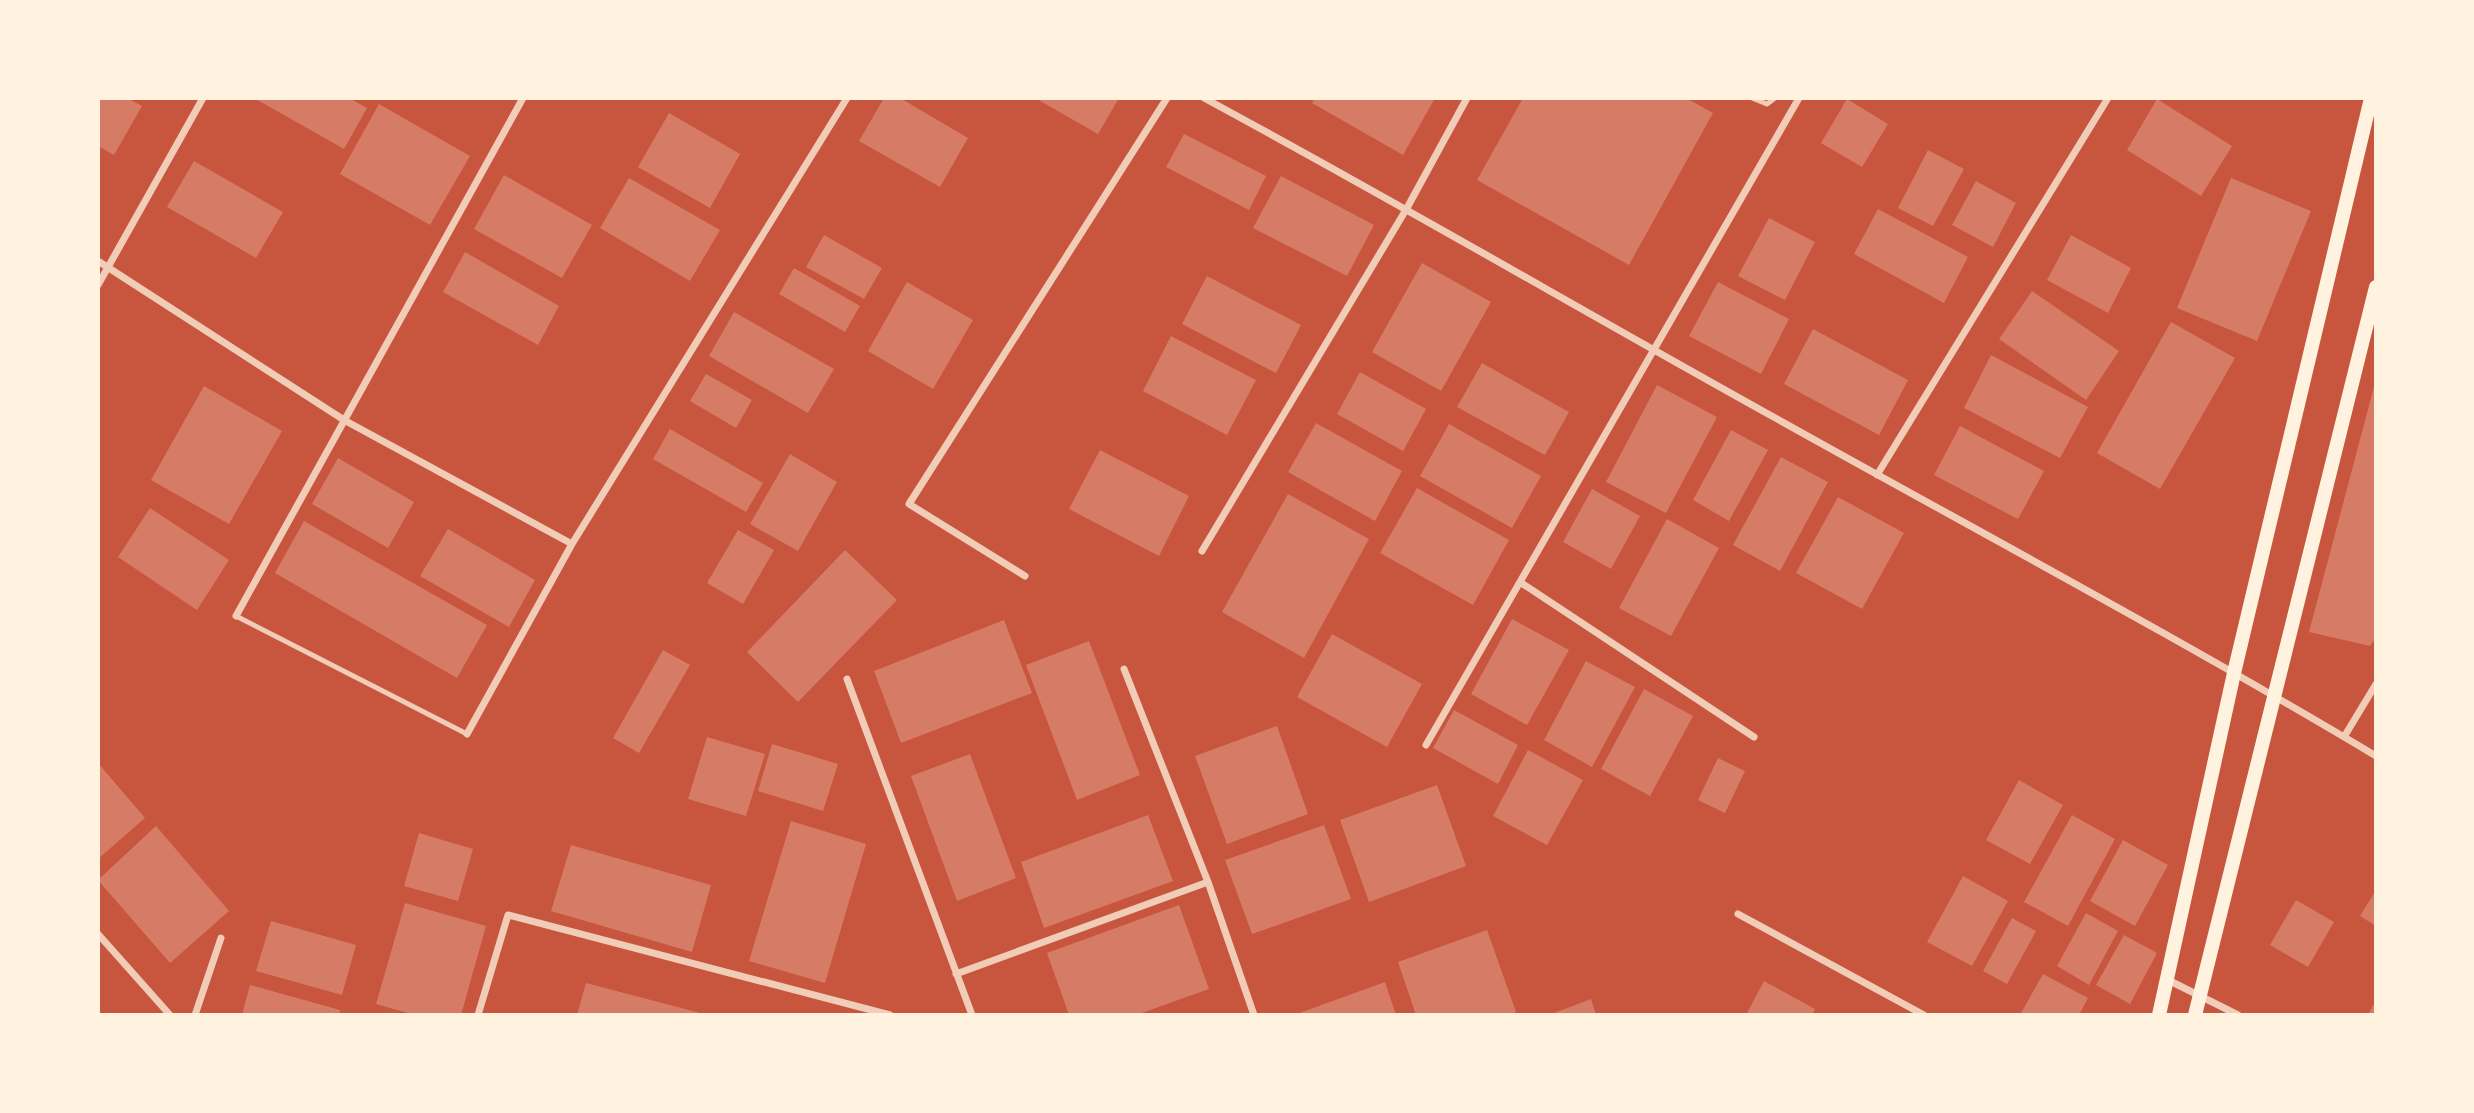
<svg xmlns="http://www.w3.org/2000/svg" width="2474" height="1113" font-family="Raleway,sans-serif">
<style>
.building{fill:#d67c66}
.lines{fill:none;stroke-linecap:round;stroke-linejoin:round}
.service{stroke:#f1ccb7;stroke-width:5}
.minor{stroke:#f1ccb7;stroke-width:7}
.secondary{stroke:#fff3e0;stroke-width:14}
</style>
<rect width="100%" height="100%" fill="#c8553d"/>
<!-- building -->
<path class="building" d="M98,98H127L142,106L114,155L98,146Z
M254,98H349L367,108L344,149Z
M884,98H900L968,138L940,187L859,141Z
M1035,98H1119L1098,134Z
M1315,98H1435L1403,155L1312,103Z
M1523,98H1686L1713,113L1629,265L1477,180Z
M1847,99L1888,124L1862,167L1821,143Z
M2157,99L2232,146L2201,196L2127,150Z
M379,104L470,156L430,225L340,174Z
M669,113L740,154L710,208L638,167Z
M1184,134L1266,176L1249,210L1166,167Z
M1928,150L1964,169L1933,226L1898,208Z
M194,161L283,212L256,258L167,207Z
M504,175L592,225L562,278L474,229Z
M1281,176L1374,225L1347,276L1253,228Z
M629,178L720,230L690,281L600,228Z
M2231,178L2311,211L2257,341L2177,308Z
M1976,181L2016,203L1993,247L1952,225Z
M1878,209L1968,257L1944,303L1854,254Z
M1769,218L1815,242L1785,300L1738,276Z
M824,235L882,268L864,299L806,267Z
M2071,235L2131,268L2108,313L2047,280Z
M465,252L559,306L538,345L443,292Z
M1422,263L1491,302L1441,391L1372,352Z
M794,268L860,306L845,332L779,294Z
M1207,276L1301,325L1276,373L1182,324Z
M907,282L973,320L933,389L868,351Z
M1718,282L1789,319L1761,374L1689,336Z
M2032,291L2119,351L2086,400L1999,339Z
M734,312L834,369L808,413L709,356Z
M2171,322L2235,358L2160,489L2097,453Z
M1813,329L1908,380L1879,435L1784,384Z
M1171,336L1256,380L1227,435L1143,391Z
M1991,355L2088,407L2060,458L1964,408Z
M1482,363L1569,412L1545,455L1457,407Z
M1360,372L1426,409L1403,451L1337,414Z
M706,374L752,400L736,428L690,401Z
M2375,383L2376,637L2370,646L2309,632Z
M1657,385L1717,417L1666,513L1606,482Z
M204,386L282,431L229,524L151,480Z
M1316,423L1402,471L1375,521L1288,472Z
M1449,424L1541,476L1512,528L1420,476Z
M1960,426L2044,471L2018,519L1934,475Z
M670,429L763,483L746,512L653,459Z
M1731,430L1768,450L1729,521L1693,500Z
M1100,450L1189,496L1159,556L1069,509Z
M790,454L837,482L798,551L750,524Z
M1781,457L1828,482L1780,571L1733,545Z
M338,458L414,502L388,548L312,504Z
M1417,488L1509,540L1473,605L1380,553Z
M1592,489L1640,516L1611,569L1563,542Z
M1288,494L1369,539L1304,658L1222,612Z
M1838,497L1904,533L1862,609L1796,573Z
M150,508L229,560L197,610L118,557Z
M1667,519L1719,548L1671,636L1619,608Z
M304,521L487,625L457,678L275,573Z
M448,529L535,580L509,627L420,576Z
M738,530L774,550L743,604L707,583Z
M845,550L897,600L798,702L747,652Z
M1512,619L1569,650L1527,725L1471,694Z
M1004,620L1032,693L901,743L874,671Z
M1332,634L1422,684L1387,747L1297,697Z
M1089,641L1140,775L1077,800L1026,665Z
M663,650L690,665L639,753L613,738Z
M1586,661L1635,687L1592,767L1544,740Z
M1644,689L1693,716L1650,796L1601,769Z
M1454,710L1518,745L1498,784L1433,748Z
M1277,726L1308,814L1227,844L1195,756Z
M707,737L765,754L746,816L688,799Z
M772,744L838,764L823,811L758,791Z
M1528,750L1583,780L1547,845L1493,816Z
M970,754L1016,878L957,901L911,776Z
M1718,758L1745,771L1725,813L1698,800Z
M98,763L145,818L98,859Z
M2019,780L2063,805L2030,864L1986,840Z
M1437,785L1466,866L1369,902L1340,820Z
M1148,815L1173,881L1044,928L1021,862Z
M2072,815L2115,839L2068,926L2024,902Z
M791,821L866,844L825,983L749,961Z
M1324,825L1351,899L1252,934L1225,860Z
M156,826L229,911L170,963L98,880Z
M419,833L473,849L458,901L404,886Z
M2123,840L2168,865L2135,926L2090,901Z
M571,845L711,885L692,952L551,911Z
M1963,876L2008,901L1972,966L1927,942Z
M2376,890V926L2360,916Z
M2296,900L2334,922L2308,967L2270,945Z
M405,903L486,926L461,1015H415L376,1004Z
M1179,905L1209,989L1136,1015H1069L1047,953Z
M2086,913L2118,931L2089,985L2057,966Z
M2012,918L2036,931L2007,984L1983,971Z
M271,921L356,945L342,995L256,971Z
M1487,930L1516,1012L1506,1015H1416L1398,962Z
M2124,935L2157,953L2130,1004L2096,985Z
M2043,974L2088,998L2079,1015H2020Z
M1764,981L1815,1009L1812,1015H1746Z
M1385,982L1396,1015H1294Z
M586,983L704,1014V1015H577Z
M250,985L340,1010L339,1015H242Z
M1591,999L1596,1015H1549Z
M2376,1000V1015H2368Z"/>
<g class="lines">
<!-- service -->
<path class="service" d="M1752,98L1767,104L1775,98
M236,616L467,734"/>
<!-- minor -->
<path class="minor" d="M1204,98C1395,201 1581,310 1770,415C1972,528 2177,637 2376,756
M98,261L344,420L572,544
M98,285L203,98
M1877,475L2108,98
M1202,551L1407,208L1467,98
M1025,576L909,504L1167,98
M1520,582L1754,737
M236,616L523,98
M1124,669L1208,882L1254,1015
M847,679L972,1015
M467,734L572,544L847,98
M2344,737L2376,684
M1426,745L1799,98
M1738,914L1924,1015
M98,934L170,1015
M956,974L1208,882
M2168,980L2238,1015
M195,1015L221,938
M478,1015L508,915L890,1015"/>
<!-- secondary -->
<path class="secondary" d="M2159,1015L2234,673L2371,98
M2195,1015L2376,287"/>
</g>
<!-- border -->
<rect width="2474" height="1113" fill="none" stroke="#fff3e0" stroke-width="200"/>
</svg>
